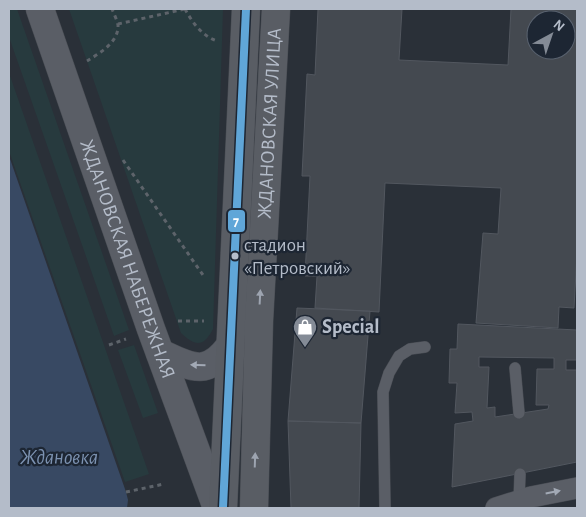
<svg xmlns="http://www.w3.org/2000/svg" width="586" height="517" font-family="'Alegreya Sans',sans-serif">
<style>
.green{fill:#273a3e}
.water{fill:#384963}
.building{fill:#444950;stroke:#52575f;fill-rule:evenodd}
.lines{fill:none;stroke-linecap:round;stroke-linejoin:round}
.service-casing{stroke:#484c53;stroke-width:12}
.minor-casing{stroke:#484c53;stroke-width:22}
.tertiary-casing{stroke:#484c53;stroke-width:29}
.secondary-casing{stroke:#484c53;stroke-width:29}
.path{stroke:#5d636a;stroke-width:3;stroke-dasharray:4 4;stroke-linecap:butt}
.service{stroke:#5a5e66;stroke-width:11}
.minor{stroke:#5a5e66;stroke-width:21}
.tertiary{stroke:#5a5e66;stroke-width:28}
.secondary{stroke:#595d64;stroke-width:28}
.bus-1-casing{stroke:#1d2633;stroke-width:11}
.bus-1{stroke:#60a6d8;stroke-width:8}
.oneway{fill:#9da4b0}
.oneway2{fill:#a2a9b5}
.bus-dot{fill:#b4bcc9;stroke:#1d2633;stroke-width:2}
.labels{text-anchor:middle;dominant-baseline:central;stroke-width:4.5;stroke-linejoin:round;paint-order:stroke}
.bus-label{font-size:19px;fill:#b4bcc9;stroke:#1d2633;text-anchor:start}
.street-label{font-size:20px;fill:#b4bcc9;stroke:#1d2633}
.poi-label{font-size:20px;font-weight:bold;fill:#b4bcc9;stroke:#1d2633;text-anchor:start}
.water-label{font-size:21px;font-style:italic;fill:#7c92b1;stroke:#1d2633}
.line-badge{stroke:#1d2633;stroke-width:2}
.badge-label{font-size:14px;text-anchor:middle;font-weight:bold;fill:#fff}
</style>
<rect width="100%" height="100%" fill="#2a3038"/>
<!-- green -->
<path class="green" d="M9,9H17L129,330L114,336L9,37Z
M69,9H223L213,329C203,348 195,346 181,333Z
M9,73L149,474L125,482L9,151Z
M134,345L158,413L143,418L118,350Z"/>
<!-- water -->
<path class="water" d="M9,156L126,492L128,500L127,508H9Z"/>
<!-- building -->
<path class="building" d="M318,9H402L399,60L508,65L511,9H577V254L574,308L559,307L558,328L476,323L483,233L498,234L501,188L385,183L379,312L315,308L317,276H305L310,176H302L307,74L315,75ZM536,20H566V50H536Z
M297,308L370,311L361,423L288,421Z
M458,324L577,330V360H566V370H577V462L452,487L455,424L473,421L472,412L455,413L457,383H449L450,349H457ZM479,357L554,358V369H537L536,405H549L548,409L495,417V407L487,408L489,367H479Z
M288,421L361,423L359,508H291Z"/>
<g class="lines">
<!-- service casing -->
<g class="service-casing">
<path id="service" d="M515,368L519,413
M519,501L520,474
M385,508L383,392L389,373L399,356L410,349L425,347"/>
</g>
<!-- minor casing -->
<g class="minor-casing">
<path id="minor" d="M496,508L531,497L577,488"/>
</g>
<!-- tertiary casing -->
<g class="tertiary-casing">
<g id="tertiary">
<path id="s1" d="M40,9L151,329L217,508"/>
<path d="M160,353C191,367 206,378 230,346"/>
</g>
</g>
<!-- secondary casing -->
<g class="secondary-casing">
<g id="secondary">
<path d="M223,508L246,9"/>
<path id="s2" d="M254,508L259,321L276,9"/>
</g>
</g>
<!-- path -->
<path class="path" d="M185,9C192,22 202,36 217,41
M118,24L185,9
M87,61C100,53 119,42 118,25C117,20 114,14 112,9
M123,160L205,278
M178,321H204
M109,345L126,339
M126,492L164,484"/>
<!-- service -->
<use href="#service" class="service"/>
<!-- minor -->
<use href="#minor" class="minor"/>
<!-- tertiary -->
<use href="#tertiary" class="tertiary"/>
<!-- secondary -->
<use href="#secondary" class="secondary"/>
<!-- bus-1 casing -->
<g class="bus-1-casing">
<path id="bus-1" d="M223,508L246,9"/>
</g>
<!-- bus-1 -->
<use href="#bus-1" class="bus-1"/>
</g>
<!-- one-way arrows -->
<defs><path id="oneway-solid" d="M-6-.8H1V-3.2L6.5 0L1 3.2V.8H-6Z" transform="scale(1.25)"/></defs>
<g class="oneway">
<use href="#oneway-solid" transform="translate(260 297) rotate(-87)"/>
<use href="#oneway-solid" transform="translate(255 460) rotate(-88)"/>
</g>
<g class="oneway2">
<use href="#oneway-solid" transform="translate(198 365) rotate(-178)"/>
<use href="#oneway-solid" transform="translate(553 492) rotate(-11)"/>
</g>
<!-- icons -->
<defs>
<g id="shop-pin" transform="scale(1.25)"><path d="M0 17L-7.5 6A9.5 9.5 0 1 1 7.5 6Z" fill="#848b96" stroke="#1d2633"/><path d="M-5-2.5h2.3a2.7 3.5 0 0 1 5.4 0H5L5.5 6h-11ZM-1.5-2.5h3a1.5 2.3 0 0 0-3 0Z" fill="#fff"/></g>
</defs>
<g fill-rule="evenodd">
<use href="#shop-pin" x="305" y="327"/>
</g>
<!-- markers -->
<circle class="bus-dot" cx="235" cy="256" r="4.5"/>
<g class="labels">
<!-- bus labels -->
<g class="bus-label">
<text x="244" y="245">стадион<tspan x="244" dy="23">«Петровский»</tspan></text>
</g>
<!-- street labels -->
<g class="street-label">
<text stroke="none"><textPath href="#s2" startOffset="385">ЖДАНОВСКАЯ УЛИЦА</textPath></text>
<text stroke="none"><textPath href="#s1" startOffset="265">ЖДАНОВСКАЯ НАБЕРЕЖНАЯ</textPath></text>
</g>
<!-- poi labels -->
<g class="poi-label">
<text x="322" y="327">Special</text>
</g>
<!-- water labels -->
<g class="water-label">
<text x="59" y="457">Ждановка</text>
</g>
</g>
<rect class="line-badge" x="227" y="209" width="19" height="24" rx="5" fill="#60a6d8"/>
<g class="badge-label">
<text x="236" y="226">7</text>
</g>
<!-- border -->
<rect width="586" height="517" fill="none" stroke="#b4bcc9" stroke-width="20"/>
<!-- north arrow -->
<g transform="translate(551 35) rotate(40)"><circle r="24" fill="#1d2633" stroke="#59626f"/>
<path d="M0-4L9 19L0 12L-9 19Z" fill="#848b96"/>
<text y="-8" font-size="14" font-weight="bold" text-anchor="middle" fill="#b4bcc9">N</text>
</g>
</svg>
